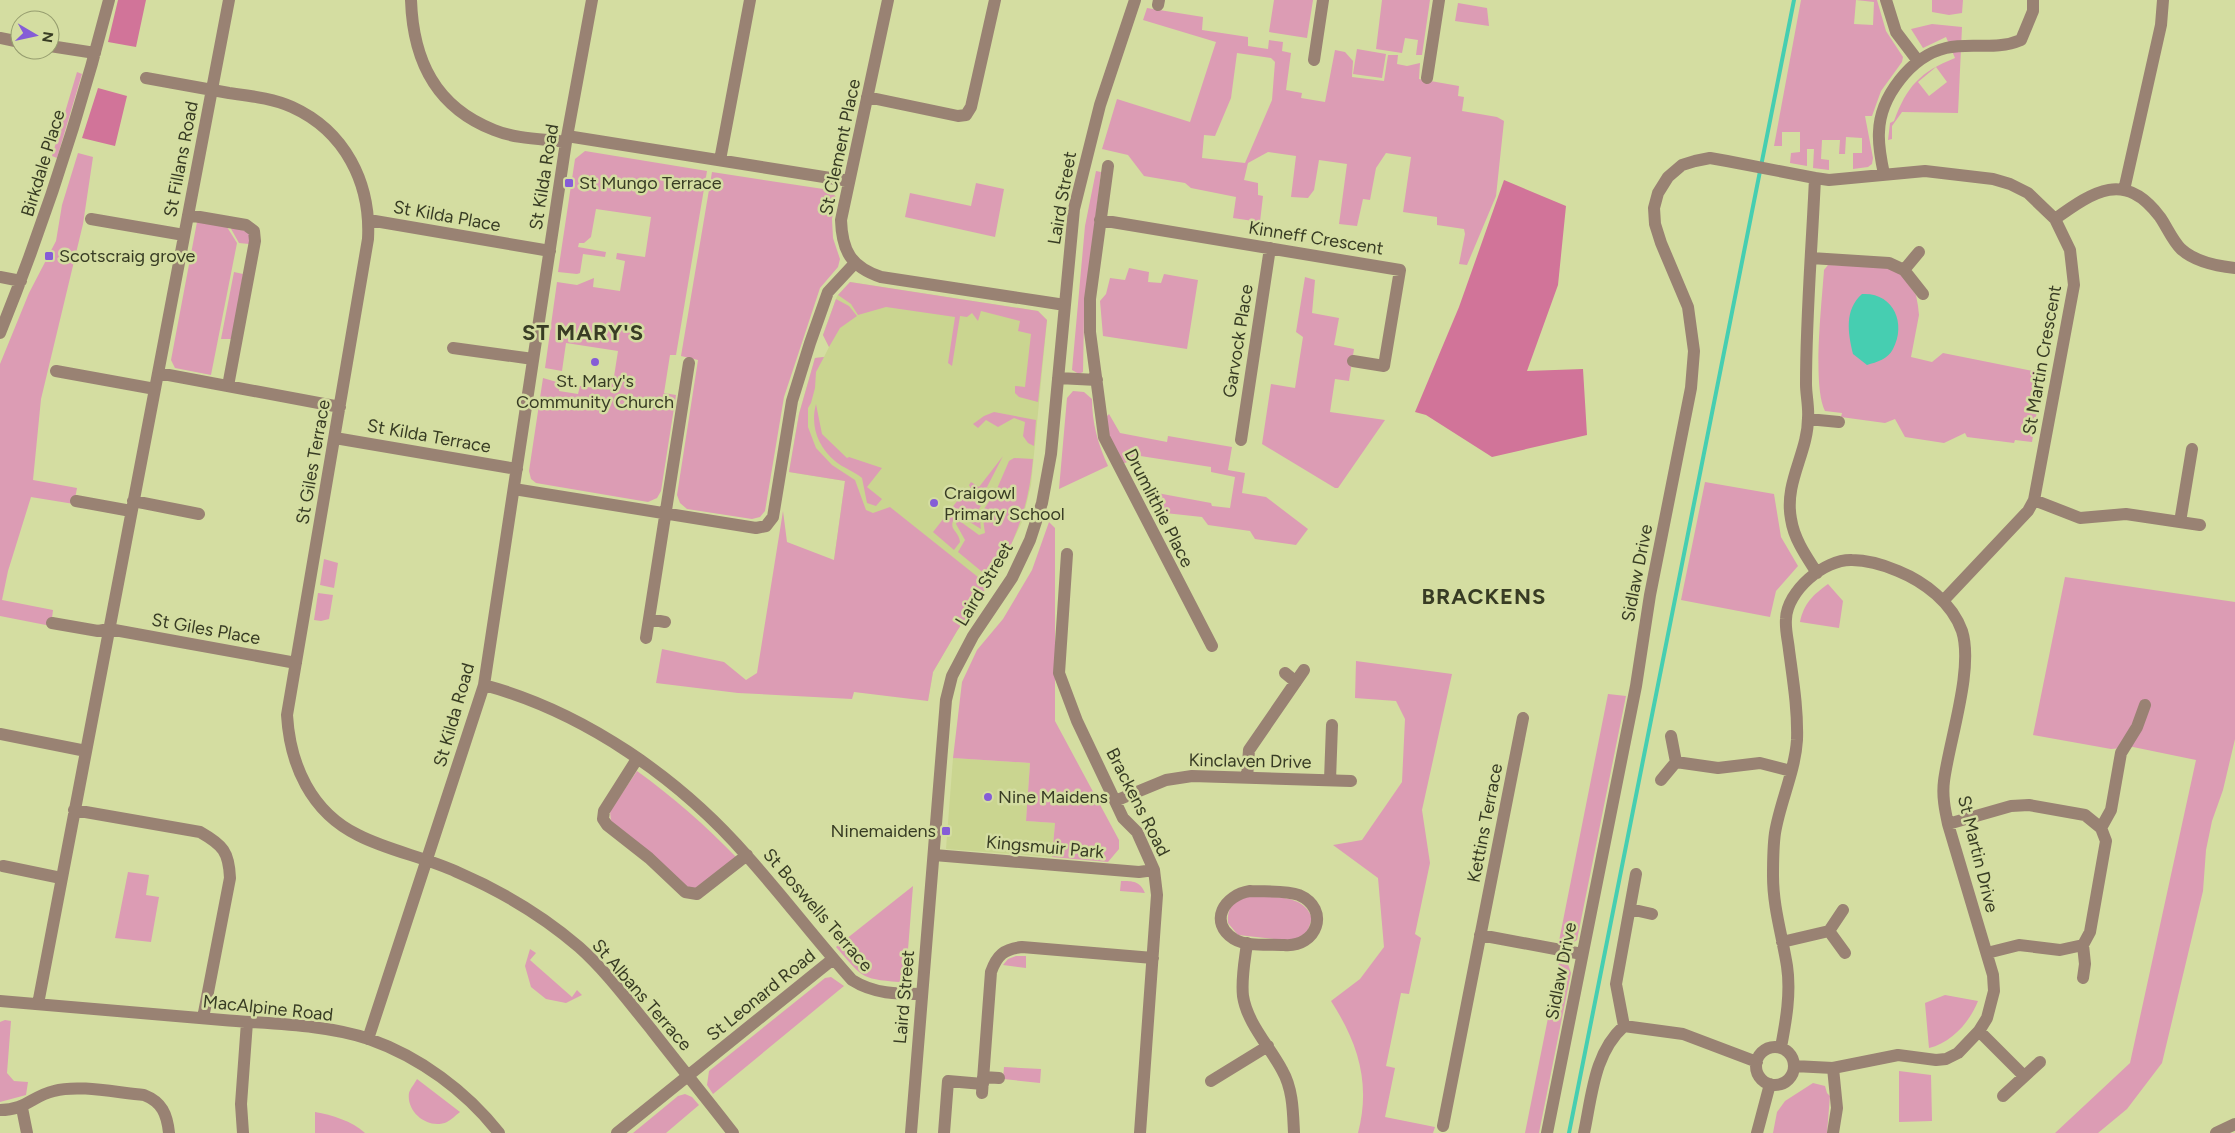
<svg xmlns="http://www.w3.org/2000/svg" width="2235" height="1133" font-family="Figtree,sans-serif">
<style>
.built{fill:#cad590}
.green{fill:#dc9cb4;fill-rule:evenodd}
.forest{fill:#d17499}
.water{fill:#46ceb1}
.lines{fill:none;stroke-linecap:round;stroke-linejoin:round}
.stream{stroke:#46ceb1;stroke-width:4}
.minor{stroke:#998273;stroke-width:12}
.poi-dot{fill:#855dd7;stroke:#d4dda1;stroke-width:2}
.labels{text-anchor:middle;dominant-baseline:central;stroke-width:5;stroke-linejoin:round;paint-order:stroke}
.street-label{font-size:18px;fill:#383c24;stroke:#d4dda1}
.poi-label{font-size:18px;fill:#383c24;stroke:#d4dda1;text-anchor:start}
.district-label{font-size:22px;font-weight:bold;letter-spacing:1px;fill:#383c24;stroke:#d4dda1}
</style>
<rect width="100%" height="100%" fill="#d4dda1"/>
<!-- built -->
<path class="built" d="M850,282L1038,311L1047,320L1031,485L1022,522L1004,559L957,631L933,672L928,701L834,560L845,481L789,472L799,414L815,358L824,357L829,347L823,335L837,296Z
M953,758L1030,763L1026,821L1055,823L1052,857L946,849Z"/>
<!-- green -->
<path class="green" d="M1274,0H1313L1307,38L1269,32Z
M1382,0H1430L1422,55H1416L1418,40L1405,38L1402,53L1376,49Z
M1801,0H1877L1886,31L1903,57L1902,62L1881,91L1872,116H1865L1873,158L1872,164L1868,167L1853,169V153H1862V138L1846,137L1845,154H1839L1840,140H1822L1821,159L1829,160V170L1813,168L1814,149H1807V166L1790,163L1791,153L1800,152V132H1782V146H1774ZM1856,0L1874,2L1873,25L1854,24Z
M1932,0H1963L1962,13L1949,15L1932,12Z
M1458,3L1487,8L1489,26L1455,21Z
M1147,8L1203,17L1202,30L1248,37V46L1268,49L1269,40L1283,42L1282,51L1291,53L1286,90L1302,93L1301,98L1325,102L1335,50L1345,52L1353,61L1352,77L1384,81L1388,55H1398L1397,64L1407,66L1420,63L1419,79L1459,86L1458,96L1464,97L1462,111L1497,117L1504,121L1496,196L1467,265L1459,264L1465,234L1464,229L1437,225V217L1403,212L1411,157L1386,153L1376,168L1370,200L1363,199L1357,226L1339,224L1347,164L1319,160L1314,190L1308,198L1291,197L1296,156L1268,152L1248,163L1244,180L1258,183V195L1263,196L1260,222L1233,218L1236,197L1191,188L1185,183L1144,176L1128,155L1102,149L1117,99L1190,122L1216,42L1143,20ZM1237,53L1271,58L1275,62L1272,100L1245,163L1202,158L1204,135L1215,136L1231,98Z
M1932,24L1962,27L1958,113L1902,112L1892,126V139L1888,140L1890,123L1894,121C1907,86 1920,72 1955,58L1946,37L1923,48L1911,29ZM1936,67L1947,82L1929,96L1918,82Z
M1357,49L1386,54L1382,78L1353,74Z
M77,72L82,74L57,158L52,156Z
M585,151L707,171L676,355H670L664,393L676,395L661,491L657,498L648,502L536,483L531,479L529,471L543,378L560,383L559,391L578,394L580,386L594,388L596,380L613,383L618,351L566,343L562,371L545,368L557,282L577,285L594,278L593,287L620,291L625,261L616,259L617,253L645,257L651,217L596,209L591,237L584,243H579L578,247L606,252L605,257L583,254L580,273L577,274L558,272L575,159Z
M78,153L93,157L83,224L41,399L33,480L77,488L74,504L31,497L8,571L2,600L53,610L51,626L0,616V364L29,293L56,241L62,205Z
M1096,171L1101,172L1084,316L1083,372L1079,374L1072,370L1085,226Z
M712,172L830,190L836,197L832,219L833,238L840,259L838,267L820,288L784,397L765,511L760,517L752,519L687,509L680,503L677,495L698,360L681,356Z
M976,183L1004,189L995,237L905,217L910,193L971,206Z
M197,222L227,227L237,243L211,375L175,368L171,360Z
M230,227L249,232V244L239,243Z
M1828,265L1888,267L1901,274L1916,295L1918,306L1919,315L1911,357L1932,362L1943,353L2043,373L2032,442L2015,440L2014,443L1967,437L1965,433L1944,443L1905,437L1895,419L1885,423L1841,417L1842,413L1825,411C1812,386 1822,302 1824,270Z
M1129,268L1149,272L1148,282L1161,283L1164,274L1198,280L1187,349L1103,336L1100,301L1106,294L1110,278L1125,280Z
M234,272L243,274L233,339H221Z
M1305,277L1315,280L1312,313L1339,318L1334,345L1354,349L1349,381L1335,379L1330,412L1385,420L1338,488H1335L1262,444L1271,384L1295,388L1303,337L1296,332Z
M850,282L1038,311L1047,320L1038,402L1019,397L1015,393V386L1025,387L1031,334L1018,331L1020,321L981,311L978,321L972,313L967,317L960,316L952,366L948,363L955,317L886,307L858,315L851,304L838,295Z
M836,299L849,306L857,316L840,328L829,347L823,335Z
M824,357L816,372L815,388L811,403L808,408V427L816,448L832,465L855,480L866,510L873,513L890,507L988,585L957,631L933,672L928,701L854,692L852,699L738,693L656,683L662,649L724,662L746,680L757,673L783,511L787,542L834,560L845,481L789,472L799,414L815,358Z
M1073,391L1084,392L1092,399C1092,423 1098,444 1108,466L1059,489L1067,398Z
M816,404L822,434L847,458L849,457L882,468L867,487L882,499L876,506L867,503L862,478C854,471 843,468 835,461C818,447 810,426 816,404Z
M994,412L1036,420L1034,446L1028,443L1023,436L1025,422L1014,418L998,427L986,420L978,428L973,424L984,416Z
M1109,414L1120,433L1167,442L1168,436L1232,447L1228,470L1245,473L1242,493L1266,497L1308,529L1296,545L1255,539L1250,531L1208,525L1202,517L1165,513L1157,493L1211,503L1212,506L1230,508L1235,477L1211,472V467L1134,455L1130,461L1122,464L1109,437L1106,417Z
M1003,456L986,489L981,493L971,489L969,485L971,482L979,487Z
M1014,458L1033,459C1029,506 1016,540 992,580L958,552L965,540L956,524L957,521L961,522L979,535L985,533L982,512L996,491L1009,461Z
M1705,482L1774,494L1781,537L1798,566L1776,591L1770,617L1681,600Z
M968,495L987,496L979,509L981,529L960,516L955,517C947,530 959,530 960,542L954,550L933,532L958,500Z
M1049,522L1055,528V721L1119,840V849L1108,862L1052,857L1055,823L1026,821L1030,763L953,758L962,682L977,650L1003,619L1032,570Z
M324,559L338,563L334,588L320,585Z
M2065,577L2235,602V739L2223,790L2212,821L2206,850L2203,891L2162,1063L2127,1109L2098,1133H2055L2130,1063L2196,760L2133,747L2111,749L2033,735Z
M1828,584L1843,601L1839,628L1800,622C1804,603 1813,595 1828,584Z
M318,593L333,595L329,619L321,621L314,620Z
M1356,661L1452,674L1422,810L1430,863L1415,934L1421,938L1409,994L1401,993L1386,1066L1395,1068L1385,1117L1435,1127L1433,1133H1358C1371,1083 1358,1043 1331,1001L1360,979L1384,947L1378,878L1333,845L1362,840L1402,782L1405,719L1396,701L1355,698Z
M1608,694L1626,696L1577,940L1569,945L1558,946Z
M637,771C673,797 705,825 736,857L692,891L611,823L610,811Z
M128,872L149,875L146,895L159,897L151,942L115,938Z
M1121,881C1133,881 1140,881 1145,893L1120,891Z
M913,886L906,975L899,982C859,979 862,976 836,947Z
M1249,896C1272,898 1303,893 1312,918L1307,933L1293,941L1238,935L1228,923C1227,906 1234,901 1249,896Z
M530,949L536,953L530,960L572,997L577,990L582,995L566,1003L546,999L531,987L525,966Z
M1016,956H1026V968L1003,965L1008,959Z
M1560,958L1568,964L1571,973L1539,1133H1525Z
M831,977L844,986L713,1094L707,1085L709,1071L825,978Z
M1945,995L1978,1001C1970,1022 1951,1043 1929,1048L1925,1003Z
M5,1020L11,1021L7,1073L14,1081L28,1082L26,1095L0,1102V1022Z
M1004,1067L1041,1069L1040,1083L1003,1079Z
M1899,1071L1931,1075L1932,1121L1899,1122Z
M417,1079L460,1112C456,1115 451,1120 447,1122C429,1130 406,1113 409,1093C410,1089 415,1083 417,1079Z
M1813,1083L1825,1086L1827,1093L1830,1096L1827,1133H1773L1777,1112L1785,1101Z
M685,1094L692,1097L699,1105L666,1133H633L678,1096Z
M315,1112C332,1115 352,1121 365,1133H315Z"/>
<!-- forest -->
<path class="forest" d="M118,0H146L136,47L108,42Z
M98,88L127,96L115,146L82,138Z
M1504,180L1566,206L1558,285L1527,371L1583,369L1587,435L1492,457L1426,415L1415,412L1459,307Z"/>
<!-- water -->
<path class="water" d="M1862,294C1893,292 1907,323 1893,349C1888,359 1877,362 1867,365L1853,354C1848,333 1844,310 1862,294Z"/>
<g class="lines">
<!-- stream -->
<path class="stream" d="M1569,1133L1794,0"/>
<!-- minor -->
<path class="minor" d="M411,0C413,60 435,107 494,130C516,139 543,139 566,142
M888,0L841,220C842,251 851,267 881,277L1065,305
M1886,0L1896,32L1918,61
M1158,5L1159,0
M0,38L20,42
M50,46L95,53
M1314,60L1323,0
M146,78C174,83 201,88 229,93C250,96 272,98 292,107C345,131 371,183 368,239L287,715C290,765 311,812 358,835C389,851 425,857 457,872C501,891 542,915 579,947C606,971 628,1001 651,1029C678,1064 706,1098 733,1133
M1427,78L1439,0
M867,97L958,116L966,115L971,107L995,0
M567,136L849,181
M720,160L750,0
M1108,166L1090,299V332L1104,437L1212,646
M1884,174C1881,160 1878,146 1879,132C1880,97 1911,56 1946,48C1972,42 1995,51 2021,40L2033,11V0
M2124,190L2161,25L2163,0
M188,215L246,225L254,231L255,241L228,386
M91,219L184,235
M2055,219C2094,191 2125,170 2160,217C2167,227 2172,240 2181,249C2195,262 2216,266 2235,268
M369,220L550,251
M1100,220L1400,270L1384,366L1353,361
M1811,258L1889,263L1904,270L1923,294
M1904,270L1919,252
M0,277L21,281
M0,333C44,224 80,114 109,0
M453,348L533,359
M56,371L155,389
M158,373L340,407
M1058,378L1097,380
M1808,419L1839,422
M335,438L517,469
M1241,440L1270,248
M514,489L756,528L766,526L773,517L792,401L810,343L828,292L855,263
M2034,500L2080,518L2126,514L2200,525
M76,501L131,511
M133,501L199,514
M2180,522L2192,449
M1067,554L1059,673L1077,721L1115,801L1123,818L1137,832L1154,870L1157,895L1140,1133
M1817,573C1806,556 1794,539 1791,519C1784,482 1808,453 1808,418C1809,407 1806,395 1806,384C1806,315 1812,246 1815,178L1829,180L1925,171L1993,179L2010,184L2028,193L2055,219L2070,250L2074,285L2034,500L2028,511L1943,601
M649,619L665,622
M52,623L98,631L109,629L296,663
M646,638L689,363
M1285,673L1296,682
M484,685C584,712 679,778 747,856C783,896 816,940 852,980C874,994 897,994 922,994
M0,734L86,751
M637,759L604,811L603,819L607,825L649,858L685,892L697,894L747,855
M1676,762L1718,768L1760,763L1791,771
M1247,778L1249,750L1304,670
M1330,780L1332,725
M1661,780L1676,762L1671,736
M1115,801L1166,780L1192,776L1351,781
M74,810L200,832C223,845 229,852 230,878L203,1018
M1948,824L2011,806L2029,805L2085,815L2101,828L2106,841L2090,932L2083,945L2060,950L2019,945L1987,953
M2101,828L2111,810L2121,753L2137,727L2145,705
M934,855L1139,872L1154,870
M3,866L61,878
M1250,891C1264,892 1286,890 1299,895C1331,909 1317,948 1284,945C1269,944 1247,947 1234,939C1208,922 1224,895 1250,891Z
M1630,909L1652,914
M1843,910L1829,931L1845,953
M1480,935L1582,954
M1782,942L1829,931
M1247,943C1245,960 1241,978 1243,996C1247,1023 1270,1047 1282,1070C1293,1089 1293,1112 1294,1133
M2083,945L2085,964L2083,978
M0,1001C74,1007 148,1014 223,1020C269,1024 325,1024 369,1039C420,1057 466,1091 499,1133
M38,1004L229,0
M1624,1026L1616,984L1636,874
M1624,1026L1683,1034L1757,1062
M1979,1031L2024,1076
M368,1039L484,685L566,142L592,0
M1781,1047C1786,1021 1791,993 1787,966C1782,935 1773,907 1773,876C1773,862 1773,847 1775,833C1780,802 1795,772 1797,740C1798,710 1793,680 1789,650C1788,640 1785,629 1786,619C1787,591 1824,559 1852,560C1867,560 1884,565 1898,571C1925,582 1952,603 1962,631C1974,669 1949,741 1944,781C1942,796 1945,810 1948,824L1993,975L1994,991L1987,1018L1979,1031L1958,1053L1946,1059L1936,1060L1898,1055L1833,1068L1794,1066
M1756 1066a19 19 0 1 1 38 0a19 19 0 1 1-38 0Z
M983,1077L999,1078
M1211,1081L1268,1046
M982,1093L991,972C997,955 1004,949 1022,947L1153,958
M2003,1096L2040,1062
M22,1108L27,1133
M0,1110C26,1110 32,1096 54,1091C79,1084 118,1093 144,1095C162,1102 167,1114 169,1133
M1443,1126L1523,718
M243,1133L241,1104L247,1022
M617,1133L833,959
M911,1133L946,700L952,676L973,636L1012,578L1030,540L1042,503L1051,454L1074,209L1100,105L1135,0
M944,1133L948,1081L983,1084
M1547,1133L1636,686L1650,595L1691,388L1694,351L1688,307L1661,243L1655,224L1654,208L1658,193L1668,177L1682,165L1695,161L1710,158L1727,161L1815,178
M1584,1133C1592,1095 1594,1053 1624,1026
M1757,1133L1770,1084
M1833,1133L1837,1108L1833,1068
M2216,1133L2235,1124"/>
</g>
<!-- markers -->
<g class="poi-dot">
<rect x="564" y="178" width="10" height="10" rx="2.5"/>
<rect x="44" y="251" width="10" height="10" rx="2.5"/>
<circle cx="595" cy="362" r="5"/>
<circle cx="934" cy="503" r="5"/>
<circle cx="988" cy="797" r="5"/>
<rect x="941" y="826" width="10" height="10" rx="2.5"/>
</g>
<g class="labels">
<!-- street labels -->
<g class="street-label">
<text transform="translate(840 147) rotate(-78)">St Clement Place</text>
<text transform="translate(181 159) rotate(-79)">St Fillans Road</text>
<text transform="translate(43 163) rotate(-73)">Birkdale Place</text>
<text transform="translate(544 177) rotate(-81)">St Kilda Road</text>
<text transform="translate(1062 198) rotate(-80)">Laird Street</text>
<text transform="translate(447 216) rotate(10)">St Kilda Place</text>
<text transform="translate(1316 238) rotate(9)">Kinneff Crescent</text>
<text transform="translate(1238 341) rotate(-81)">Garvock Place</text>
<text transform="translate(2042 360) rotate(-80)">St Martin Crescent</text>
<text transform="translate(429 436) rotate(10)">St Kilda Terrace</text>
<text transform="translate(313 462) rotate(-80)">St Giles Terrace</text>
<text transform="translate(1159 508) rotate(63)">Drumlithie Place</text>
<text transform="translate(1637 573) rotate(-79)">Sidlaw Drive</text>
<text transform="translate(984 584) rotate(-59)">Laird Street</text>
<text transform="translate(206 629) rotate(10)">St Giles Place</text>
<text transform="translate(454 715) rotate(-74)">St Kilda Road</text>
<text transform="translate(1250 761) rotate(1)">Kinclaven Drive</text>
<text transform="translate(1138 802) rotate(63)">Brackens Road</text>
<text transform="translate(1485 823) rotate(-79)">Kettins Terrace</text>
<text transform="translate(1045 847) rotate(5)">Kingsmuir Park</text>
<text transform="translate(1978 854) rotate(76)">St Martin Drive</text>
<text transform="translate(818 910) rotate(49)">St Boswells Terrace</text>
<text transform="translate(1561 971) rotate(-79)">Sidlaw Drive</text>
<text transform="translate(642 995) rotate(49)">St Albans Terrace</text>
<text transform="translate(761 995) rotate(-39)">St Leonard Road</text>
<text transform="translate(904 997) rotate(-85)">Laird Street</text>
<text transform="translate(268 1008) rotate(6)">MacAlpine Road</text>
</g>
<!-- poi labels -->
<g class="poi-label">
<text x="579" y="183">St Mungo Terrace</text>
<text x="59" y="256">Scotscraig grove</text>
<text x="595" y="381" text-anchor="middle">St. Mary's<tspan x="595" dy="21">Community Church</tspan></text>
<text x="944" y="493">Craigowl<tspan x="944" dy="21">Primary School</tspan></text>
<text x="998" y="797">Nine Maidens</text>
<text x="936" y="831" text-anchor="end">Ninemaidens</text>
</g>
<!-- district labels -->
<g class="district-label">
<text x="583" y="332">ST MARY'S</text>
<text x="1484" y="596">BRACKENS</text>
</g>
</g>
<!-- north arrow -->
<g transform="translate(35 35) rotate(99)"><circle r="24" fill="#d4dda1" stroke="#969d6f"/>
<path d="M0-4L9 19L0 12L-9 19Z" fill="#855dd7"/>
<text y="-8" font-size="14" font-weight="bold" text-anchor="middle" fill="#383c24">N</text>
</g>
</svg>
